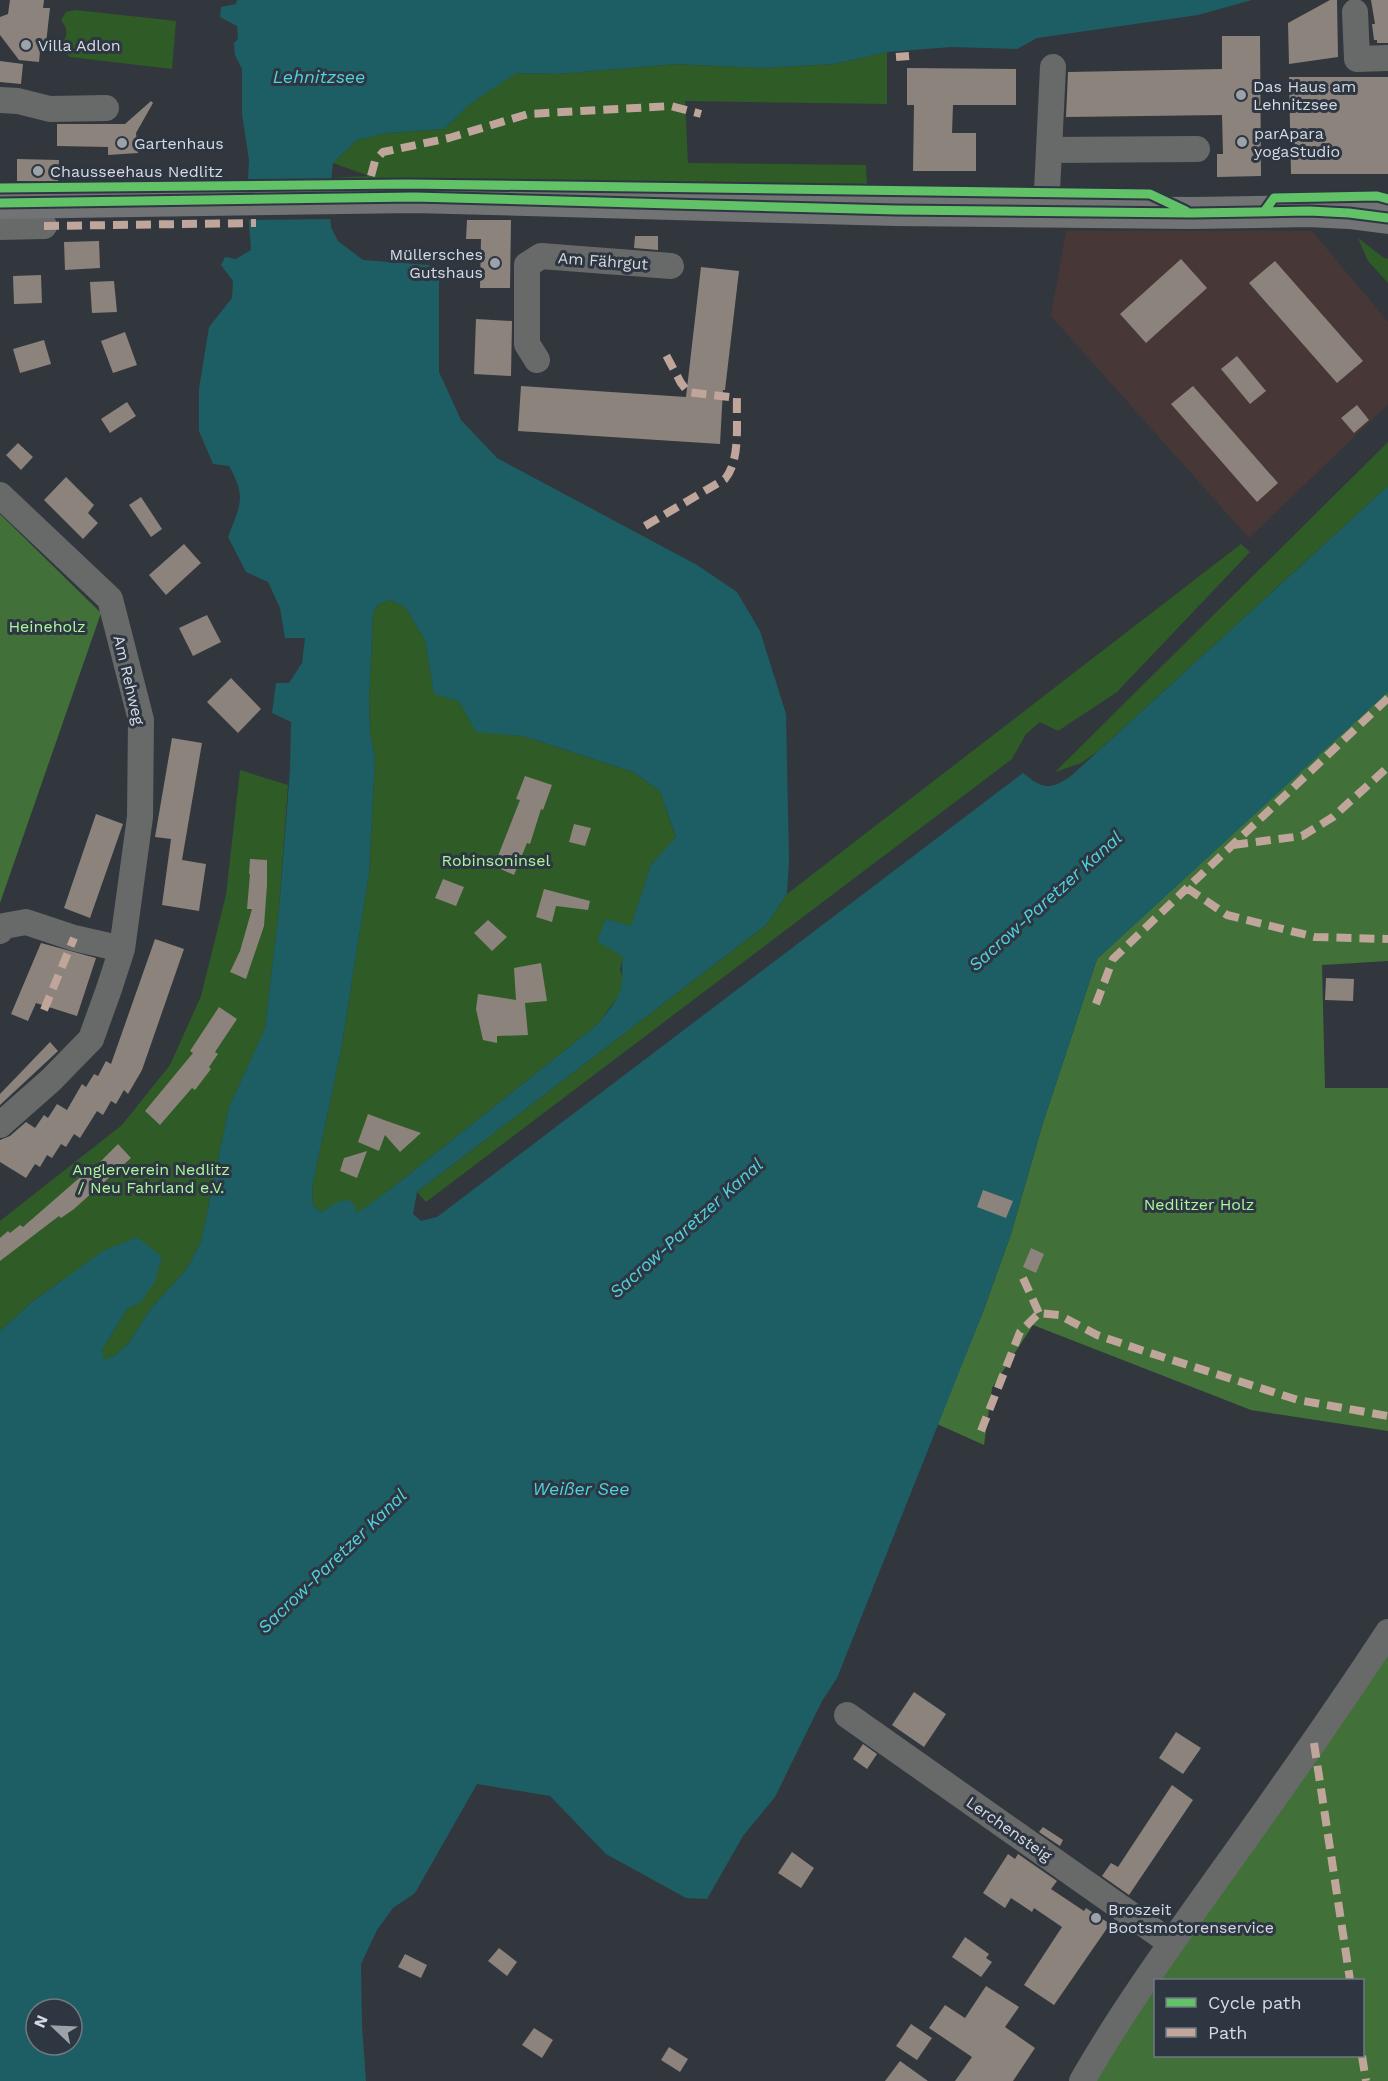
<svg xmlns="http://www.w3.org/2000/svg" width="1388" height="2081" font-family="'Work Sans',sans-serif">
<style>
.commercial{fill:#483737}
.green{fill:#2e5b26}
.forest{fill:#417139;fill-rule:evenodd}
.water{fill:#1c5e64;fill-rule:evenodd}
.pier{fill:#32373e}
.building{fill:#8c837c}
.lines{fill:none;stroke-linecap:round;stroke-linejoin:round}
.minor{stroke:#686a69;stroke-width:26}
.major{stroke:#717374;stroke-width:32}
.quiet{stroke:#c0a59a;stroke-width:8;stroke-dasharray:15 8;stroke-linecap:butt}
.cycleway-casing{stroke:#2e3642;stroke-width:13}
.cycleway{stroke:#61c268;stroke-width:9}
.poi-dot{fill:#9da2a9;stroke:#2e3642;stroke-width:2}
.labels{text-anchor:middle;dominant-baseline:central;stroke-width:6;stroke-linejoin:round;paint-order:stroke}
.poi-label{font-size:16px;fill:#d6dbe3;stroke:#2e3642;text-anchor:start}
.street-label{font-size:16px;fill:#d6dbe3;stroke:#2e3642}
.park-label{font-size:16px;fill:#aaf79b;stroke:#2e3642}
.water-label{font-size:18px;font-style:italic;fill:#4ed4df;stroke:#2e3642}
</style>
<rect width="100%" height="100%" fill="#32373e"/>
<!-- commercial -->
<path class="commercial" d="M1066,231H1312L1388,322V404L1249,538L1051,316Z"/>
<!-- green -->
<path class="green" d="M76,10L176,21L172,69L70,57L63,51L59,43L65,39C68,31 66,27 61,20L66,12Z
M887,52V104L685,101L688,163L866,165L867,185L333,178L369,176L333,163L357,140L387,133L444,129L470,104L515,73L557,74L676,64L760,68L834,64Z
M1358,238L1384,258L1388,259V283L1368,261Z
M1388,442V486L1097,752L1081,763L1055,772Z
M1241,544L1250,552L1117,692L1058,731L1040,722L1026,734L1012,759L426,1202L417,1192L766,925L787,894Z
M390,600L405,607L425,640L434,693L459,701L476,731L523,736L633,772L660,791L676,838L651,865L631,927L606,919L623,957L620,970L623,978L620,994L598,1024L388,1191C379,1197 365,1212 355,1213C342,1215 334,1206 321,1212L313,1206L312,1187L341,1050L369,873L375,759L370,732L369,701L373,614L377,605Z
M240,770L288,785L279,909L265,1030L229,1107L201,1242L186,1270L152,1307L128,1344L114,1356L103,1361L102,1350L127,1309L141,1302L64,1279L32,1302L0,1331V1221L122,1125L170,1065L201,996L226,895Z"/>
<!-- forest -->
<path class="forest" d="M0,514L101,613L0,903Z
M1388,691V961L1322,965L1325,1088H1388V1431L1251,1410L1033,1325L992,1388L984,1445L937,1424L983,1312L1011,1234L1042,1126L1097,959Z
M1388,1654V2081H1094L1190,1921L1357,1700ZM1156,1980H1362V2056H1156Z"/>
<!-- water -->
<path class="water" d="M237,0H1252L1198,15L1037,38L1017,49L952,47L887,52L834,64L760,68L676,64L557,74L516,73L470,104L444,129L387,133L357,140L333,163L329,199L331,227L338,241L363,260L428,265L436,270L439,281V372L461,420L497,458L697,565L737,592L760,631L786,714L789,860L787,894L766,925L417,1192L413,1214L421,1221L437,1217L1023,773C1043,789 1049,791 1071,776L1388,486V692L1097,959L1042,1126L1011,1234L983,1312L837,1678L822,1701L775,1797L743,1836L707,1899L686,1898L606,1854L550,1796L477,1784L415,1893L393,1908L377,1930L361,1964L362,2025L366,2081H0V1331L32,1302L103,1251L137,1237L162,1257L155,1281L141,1302L127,1309L102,1350L104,1360L114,1356L128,1344L152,1307L186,1270L201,1242L229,1107L265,1029L279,909L290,770L291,722L272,713L276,683H289L302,663L305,638H285L280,608L268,582L246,572L228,537C240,505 247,498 229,466L213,464L199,431V389L209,327L232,298L233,281L221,265L225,257L236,259L251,250L247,199L249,160L242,114V69L235,55L234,43L238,39L237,26L220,17L221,7L236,4ZM390,600L405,607L425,640L434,694L459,701L476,732L523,736L633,772L660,791L676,837L651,865L631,926L606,919L597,941L623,957C621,966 623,973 622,981C621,998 608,1011 598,1024L388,1191C377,1198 368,1207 356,1213L355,1206L349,1200C336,1200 332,1207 321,1212L313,1206L312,1187L341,1050L369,873L375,759L370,732L369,701L373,614L377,605ZM36,2009H72V2045H36Z"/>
<!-- pier -->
<path class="pier" d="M334,181L332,199L333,219L245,220V182Z"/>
<!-- building -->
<path class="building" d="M10,0H44L43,8H50L45,52L40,51L39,62L19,60L0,35V17L8,14Z
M1330,0H1337L1338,57L1289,64L1288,23Z
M1371,0H1388V43H1377V40H1374L1372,24H1375Z
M1222,36H1260L1261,176L1217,177V154H1223L1222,115L1066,117L1068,72L1222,69Z
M0,61L23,64L21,84L0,82Z
M907,68L1016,69V105H953L952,133H976V171H913L914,105H907Z
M1289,77H1388V174H1291Z
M151,101L153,103L136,133L138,153L108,155V147L57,146V124H125Z
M17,159L59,160L58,182L17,181Z
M467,220H511L510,288H480L481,239H466Z
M635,236H658V250L634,248Z
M99,241L100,268L65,270L64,242Z
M1181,259L1207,288L1146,343L1120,314Z
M1275,261L1363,361L1337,383L1249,283Z
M701,267L739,271L725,390H723L720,444L518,431L521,386L686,397Z
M41,275L42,303L14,304L13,276Z
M114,281L117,312L92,313L90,282Z
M476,319L512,321L511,376L474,374Z
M125,332L137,365L113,373L101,341Z
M44,340L51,364L20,373L13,349Z
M1237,356L1266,391L1250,404L1221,369Z
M1193,386L1278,483L1257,502L1171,404Z
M127,402L136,416L110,433L101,419Z
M1357,405L1369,420L1354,433L1341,418Z
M18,443L33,457L21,470L6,455Z
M66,477L94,505L88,513L98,523L83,539L44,500Z
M141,497L162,529L151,537L129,505Z
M184,544L201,563L166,595L149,575Z
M207,615L221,642L193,656L179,628Z
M231,678L261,709L238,733L207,702Z
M172,738L202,743L182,860L206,864L199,911L162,905L171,839L155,837Z
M525,776L552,785L543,810L541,809L530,844L527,843L514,875L494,866L520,800L516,799Z
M96,814L123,824L90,918L64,908Z
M574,824L591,828L585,846L569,842Z
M250,859L267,860V885L264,926L246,979L230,972L240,951L252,909H247L250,874H249Z
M443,879L464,887L456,906L435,898Z
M544,889L590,901L588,910L556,906L552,922L536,917Z
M488,920L507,937L492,951L474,933Z
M155,939L184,949L142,1070L128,1094L124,1090L116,1104L111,1101L103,1115L97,1111L80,1138L74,1134L66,1147L61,1144L52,1158L47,1155L40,1167L35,1164L26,1178L0,1162V1140L10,1136L26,1122L35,1128L44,1115L48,1118L57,1104L67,1110L82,1084L86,1087L94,1074L98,1076L106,1061L111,1064Z
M41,943L96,958L77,1016L36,1003L28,1021L11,1014Z
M541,963L547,1001L525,1003L528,1035L497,1036V1043L483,1040L476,1009L478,994L516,1000L514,968Z
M1326,978L1354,979L1353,1001L1325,1000Z
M219,1007L237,1019L215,1052L218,1054L209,1067L211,1069L195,1090L192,1088L160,1125L145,1111L193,1053L190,1051Z
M50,1042L58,1051L0,1105V1094Z
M368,1114L384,1120L421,1133L400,1152L385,1135L379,1151L358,1142Z
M118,1144L131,1158L74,1209L61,1218L59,1216L0,1261V1238L8,1231L10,1233L20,1225L23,1227L93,1166L95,1167Z
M367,1151L357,1178L340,1171L344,1158Z
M983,1190L1013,1201L1006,1218L977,1207Z
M1031,1248L1044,1254L1036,1273L1023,1267Z
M914,1692L946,1714L924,1747L892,1725Z
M1176,1732L1201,1748L1183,1774L1159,1758Z
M863,1744L877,1754L867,1769L853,1759Z
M1172,1785L1193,1800L1129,1895L1102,1876L1111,1863L1118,1867Z
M1043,1827L1063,1840L1060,1846L1039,1832Z
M792,1852L814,1868L801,1888L778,1873Z
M1008,1854L1015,1859L1018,1854L1057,1881L1051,1889L1084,1911L1086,1908L1110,1924L1054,2005L1024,1985L1062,1927L1034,1908L1032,1912L1011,1898L1005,1908L983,1893Z
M965,1937L989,1954L986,1958L992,1962L981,1977L952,1957Z
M499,1948L517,1962L507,1976L488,1961Z
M405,1954L427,1965L421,1978L398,1967Z
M986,1986L1019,2007L1005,2027L1035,2048L1013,2081H955L972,2057L929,2028L945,2005L965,2018Z
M911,2024L932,2038L917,2060L896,2046Z
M534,2028L553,2040L542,2058L522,2045Z
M669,2047L688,2059L680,2072L661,2060Z
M900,2061L928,2081H885Z"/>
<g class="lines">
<!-- minor -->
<path class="minor" d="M1355,12L1357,59L1388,58
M0,100L18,101L50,109L106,108
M1049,150L1197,149
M1046,212L1053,67
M0,227L44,226
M537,360L527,344V265L541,256L671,266
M0,495L110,599L141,720L140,817L122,949L109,989L91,1039L51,1080L0,1125
M0,931L4,926L26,922L74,938L122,949
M847,1715L1171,1943
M1082,2081C1122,2011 1170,1945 1216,1880C1275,1798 1333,1716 1388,1632"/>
<!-- major -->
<path class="major" d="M0,203L414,197L896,210L1192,213L1309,211L1349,213L1388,218"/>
<!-- quiet -->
<path class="quiet" d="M896,57L909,56
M371,176L375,161L383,152L449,138L528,114L671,106L701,114
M44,226L256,223
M645,526L725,479C741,460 736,422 737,398L688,392L681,383L665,353
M1388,698L1187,888L1227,915L1315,937L1388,939
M1233,845L1302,836L1333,817L1388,767
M1096,1004L1113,959L1187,888
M44,1010L74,938
M1023,1278L1039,1313
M981,1431L1020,1332L1039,1313L1059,1315L1097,1335L1147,1352L1298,1400L1388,1416
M1314,1743L1350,1980
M1362,2056L1366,2081"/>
<!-- cycleway casing -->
<g class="cycleway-casing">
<path id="cycleway" d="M0,188L408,184L1150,194L1186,211
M0,203L414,197L896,210L1192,213L1309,211L1349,213L1388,218
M1264,212L1274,198L1377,196L1388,199"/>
</g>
<!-- cycleway -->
<use href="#cycleway" class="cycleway"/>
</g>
<!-- markers -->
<g class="poi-dot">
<circle cx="26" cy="45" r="6"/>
<circle cx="1241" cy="95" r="6"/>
<circle cx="1242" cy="142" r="6"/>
<circle cx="122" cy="143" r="6"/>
<circle cx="38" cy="171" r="6"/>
<circle cx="495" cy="263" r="6"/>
<circle cx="1096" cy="1918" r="6"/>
</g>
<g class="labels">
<!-- poi labels -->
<g class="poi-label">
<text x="38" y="45">Villa Adlon</text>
<text x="1253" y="86">Das Haus am<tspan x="1253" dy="18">Lehnitzsee</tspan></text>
<text x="1254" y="133">parApara<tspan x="1254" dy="18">yogaStudio</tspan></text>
<text x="134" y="143">Gartenhaus</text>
<text x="50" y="171">Chausseehaus Nedlitz</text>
<text x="483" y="254" text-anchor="end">Müllersches<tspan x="483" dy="18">Gutshaus</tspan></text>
<text x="1108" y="1909">Broszeit<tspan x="1108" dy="18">Bootsmotorenservice</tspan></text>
</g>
<!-- street labels -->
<g class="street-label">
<text transform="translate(603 261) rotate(4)">Am Fährgut</text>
<text transform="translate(129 680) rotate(77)">Am Rehweg</text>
<text transform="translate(1009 1829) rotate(35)">Lerchensteig</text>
</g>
<!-- park labels -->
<g class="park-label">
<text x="47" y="626">Heineholz</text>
<text x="496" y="860">Robinsoninsel</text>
<text x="151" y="1169">Anglerverein Nedlitz<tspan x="151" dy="18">/ Neu Fahrland e.V.</tspan></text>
<text x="1199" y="1204">Nedlitzer Holz</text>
</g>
<!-- water labels -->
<g class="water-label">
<text x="319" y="76">Lehnitzsee</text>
<text transform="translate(1045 901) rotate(-42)">Sacrow-Paretzer Kanal</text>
<text transform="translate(686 1228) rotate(-42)">Sacrow-Paretzer Kanal</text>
<text x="581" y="1488">Weißer See</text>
<text transform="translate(332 1561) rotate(-44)">Sacrow-Paretzer Kanal</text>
</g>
</g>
<!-- legend -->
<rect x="1154" y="1979" width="210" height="78" fill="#2e3642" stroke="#717882" stroke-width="1.5"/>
<rect x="1166" y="1998" width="30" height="9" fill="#61c268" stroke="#717882" stroke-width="1.5"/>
<text x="1208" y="2009" font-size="18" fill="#d6dbe3">Cycle path</text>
<rect x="1166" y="2028" width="30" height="9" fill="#c0a59a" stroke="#717882" stroke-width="1.5"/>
<text x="1208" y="2039" font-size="18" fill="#d6dbe3">Path</text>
<!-- north arrow -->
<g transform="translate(54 2027) rotate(293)"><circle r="28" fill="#2e3642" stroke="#717882" stroke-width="1.5"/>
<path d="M0-4.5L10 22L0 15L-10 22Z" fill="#9da2a9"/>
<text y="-9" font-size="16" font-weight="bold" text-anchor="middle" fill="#d6dbe3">N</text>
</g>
</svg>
